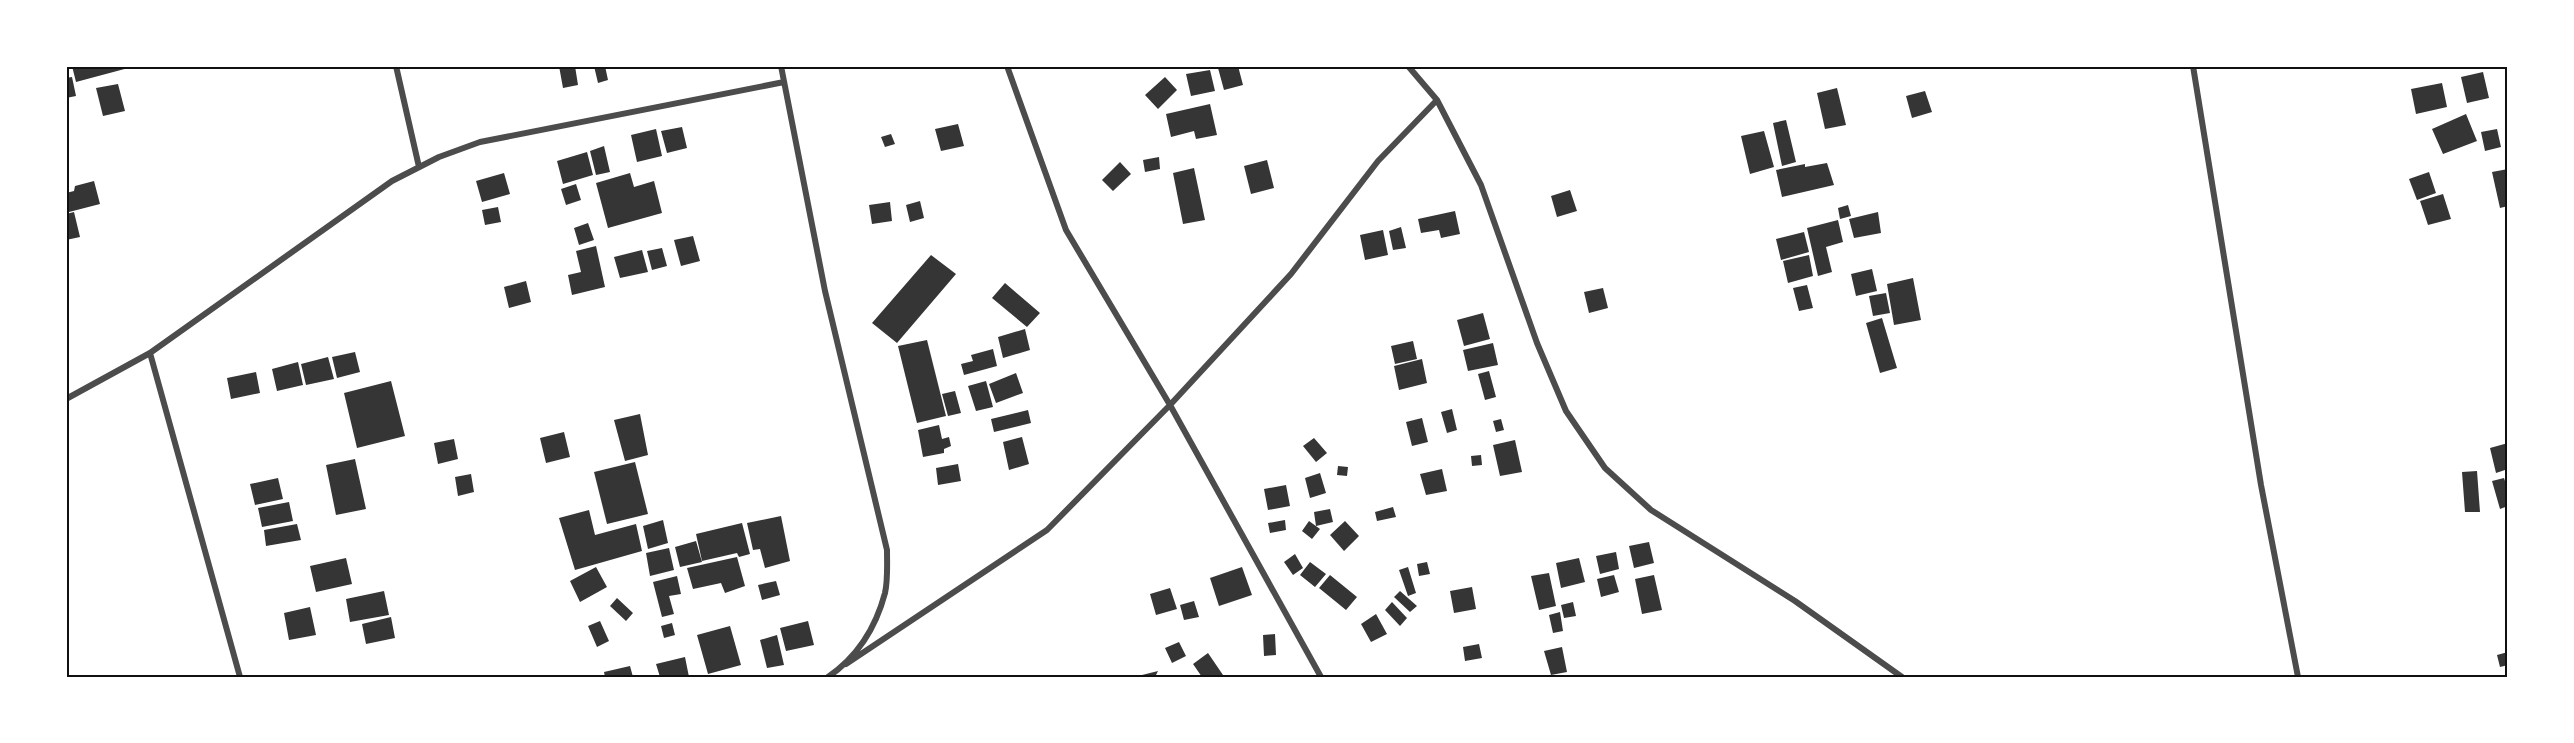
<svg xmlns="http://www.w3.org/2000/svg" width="2574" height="743" font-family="'PT Sans',sans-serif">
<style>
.building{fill:#353535}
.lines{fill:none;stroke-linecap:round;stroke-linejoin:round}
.minor{stroke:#4c4c4c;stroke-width:6}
.neatline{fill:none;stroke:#111;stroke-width:2}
</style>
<rect width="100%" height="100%" fill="#fff"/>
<!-- building -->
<path class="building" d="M72,66H132V67L76,82Z
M559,66H575L578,85L563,88Z
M594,66H605L608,80L598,83Z
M1225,66H1238L1243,85L1224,90L1218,68Z
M1210,70L1215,91L1191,96L1186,74Z
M2483,72L2489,98L2467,103L2461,77Z
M72,77L76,96L66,98V78Z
M1165,77L1177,90L1158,109L1145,95Z
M2442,83L2447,107L2416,114L2411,89Z
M118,84L125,111L103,116L96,88Z
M1837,88L1846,125L1825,129L1817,93Z
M1925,91L1932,112L1912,118L1906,96Z
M1210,104L1217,135L1196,139L1194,131L1171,137L1166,114Z
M2466,114L2477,141L2443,154L2432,129Z
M1786,120L1796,162L1782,166L1773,123Z
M958,124L964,146L941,151L935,129Z
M682,127L687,148L667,153L661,131Z
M656,129L662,156L637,162L631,135Z
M2497,129L2501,147L2485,151L2481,132Z
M1764,131L1774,167L1750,174L1741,136Z
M891,134L895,144L885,147L881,137Z
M604,146L610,172L596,175L590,151Z
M587,152L593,175L563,184L557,161Z
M1159,157L1160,169L1145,172L1143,160Z
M1267,160L1274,188L1251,194L1244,166Z
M1120,162L1131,174L1113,191L1102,180Z
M1827,163L1834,185L1782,197L1776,170L1805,164V167Z
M1194,168L1205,220L1183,224L1173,173Z
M2508,169V206L2500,208L2492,172Z
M2429,172L2436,193L2417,200L2409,179Z
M504,173L510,194L482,202L476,181Z
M630,173L634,187L654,181L662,213L608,228L596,183Z
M94,181L100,204L69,212L66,193L74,191L75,186Z
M576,184L581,200L566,205L561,189Z
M1570,190L1577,211L1557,217L1551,196Z
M2443,194L2451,219L2428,225L2420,201Z
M920,201L924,218L910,222L906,205Z
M890,202L892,221L872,224L869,205Z
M1848,205L1851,216L1840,219L1838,208Z
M498,207L501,222L485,225L482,210Z
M1455,211L1460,234L1441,238L1439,230L1421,233L1418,219Z
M74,212L80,237L66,240V214Z
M1878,212L1881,233L1854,238L1849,219Z
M1838,220L1843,242L1826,247L1832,272L1818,276L1807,228Z
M588,223L594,240L579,245L574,228Z
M1401,227L1406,248L1393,250L1389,231Z
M1383,230L1388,255L1365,260L1360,235Z
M1804,232L1809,252L1781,260L1776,239Z
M693,236L700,261L681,266L674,240Z
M596,246L605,287L572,295L568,275L581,272L576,251Z
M662,248L667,266L652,270L647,251Z
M642,250L648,272L620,278L614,257Z
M931,255L956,274L897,343L872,323Z
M1809,255L1813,276L1788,283L1783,261Z
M1872,269L1877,291L1856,296L1851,274Z
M1913,278L1921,320L1894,325L1887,284Z
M526,281L531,302L509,308L504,287Z
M1005,283L1040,313L1027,327L992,298Z
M1807,285L1813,308L1799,311L1793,288Z
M1603,288L1608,308L1589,313L1584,292Z
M1886,293L1890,313L1873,316L1869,296Z
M1483,313L1490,339L1464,346L1457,320Z
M1882,318L1897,368L1880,373L1866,323Z
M1025,329L1030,350L1003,358L998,337Z
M927,340L946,416L917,423L898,346Z
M1413,341L1417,359L1395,364L1391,346Z
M1493,343L1498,365L1468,371L1463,350Z
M993,349L997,366L964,375L961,364L973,361L971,355Z
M355,352L360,372L337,378L332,357Z
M328,357L334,379L306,385L301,364Z
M1422,359L1427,383L1399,390L1394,366Z
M298,362L303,385L277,391L272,369Z
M1489,371L1496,397L1485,400L1478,374Z
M256,372L260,393L231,399L227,378Z
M1016,373L1023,393L996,403L989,384Z
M391,381L405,436L357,448L344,393Z
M986,381L993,407L976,411L968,386Z
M955,391L961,413L948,416L942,394Z
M1452,409L1457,430L1447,433L1441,412Z
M1028,410L1031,423L994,432L991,419Z
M640,414L648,455L625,461L614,420Z
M1422,418L1428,442L1412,446L1406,422Z
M1501,419L1504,430L1496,432L1493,421Z
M939,425L942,439L949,437L951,446L944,449V453L923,457L918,430Z
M564,432L570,457L546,463L540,438Z
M1022,437L1029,464L1009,470L1003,442Z
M1314,438L1327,453L1316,462L1303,446Z
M454,439L458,459L438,464L434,443Z
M1515,440L1522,472L1500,476L1493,445Z
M2508,443V469L2496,473L2490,448Z
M1481,455L1482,465L1472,466L1471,456Z
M355,459L366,509L336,515L326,465Z
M635,462L648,514L607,524L594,472Z
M958,464L961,481L938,485L936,468Z
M1338,466L1348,467L1347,476L1337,475Z
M1442,469L1447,491L1426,495L1420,474Z
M2477,471L2480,512H2465L2462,472Z
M1320,473L1326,493L1310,498L1305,478Z
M471,474L474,492L458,496L455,477Z
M278,478L283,499L255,505L250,484Z
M2504,478L2508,490V506L2500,509L2492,481Z
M1286,485L1290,506L1268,510L1264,489Z
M289,502L293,521L262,527L258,508Z
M1393,507L1396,517L1377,521L1375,512Z
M1330,509L1333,522L1316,526L1314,512Z
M589,510L595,535L636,524L642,551L575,570L559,518Z
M781,516L790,561L765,568L760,549L753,550L747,523Z
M663,520L668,543L648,549L643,526Z
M1285,520L1286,530L1270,533L1268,523Z
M1309,521L1320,529L1312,539L1302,531Z
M1345,521L1359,536L1344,551L1330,535Z
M742,523L750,554L739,557L737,553L702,561L696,534Z
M297,524L301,540L266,546L264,530Z
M696,541L702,562L680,567L675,547Z
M1649,542L1654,563L1634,568L1629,546Z
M669,548L674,570L650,576L646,553Z
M1616,552L1619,569L1600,574L1596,556Z
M1295,554L1303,568L1293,575L1284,562Z
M737,557L745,586L725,593L721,583L693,589L687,568Z
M346,558L352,584L316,592L310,566Z
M1579,558L1585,582L1561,588L1556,563Z
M1310,562L1326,574L1315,587L1300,575Z
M1427,562L1430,574L1419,576L1417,564Z
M596,567L607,587L580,602L570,581Z
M1242,567L1252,595L1219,606L1210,578Z
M1408,567L1416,593L1408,596L1399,570Z
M1549,573L1556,606L1539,610L1531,576Z
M1330,575L1357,597L1346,610L1319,588Z
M1614,575L1619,592L1601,597L1597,579Z
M1654,575L1662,610L1642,614L1635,579Z
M677,576L681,594L669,596L674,614L662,617L653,582Z
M776,581L780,595L762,600L758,585Z
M1472,587L1476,609L1454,613L1450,591Z
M1170,588L1177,609L1156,615L1150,594Z
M384,591L389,615L350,622L346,599Z
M1400,591L1417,606L1410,612L1394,597Z
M617,598L633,613L626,621L610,606Z
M1194,601L1199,617L1184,620L1180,605Z
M1392,602L1407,618L1400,626L1385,610Z
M1573,602L1576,616L1564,618L1561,605Z
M310,607L316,635L289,640L284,613Z
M1560,612L1563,631L1553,633L1549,615Z
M1376,614L1387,634L1371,642L1361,624Z
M391,617L395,638L366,644L362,624Z
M600,621L609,641L597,647L588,626Z
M808,621L814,645L786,651L780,628Z
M672,623L675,635L664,638L661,626Z
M730,626L741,665L708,674L697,635Z
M1275,634L1276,655L1264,656L1263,635Z
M777,635L784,665L767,668L760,640Z
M1179,642L1186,656L1172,663L1165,648Z
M1479,644L1482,658L1465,661L1463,647Z
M1562,647L1567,672L1551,675L1544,651Z
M2508,652V665L2500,667L2497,655Z
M1208,653L1223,675L1221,677H1202L1193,664Z
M685,657L689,677H660L656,664Z
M630,666L633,677H605L604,672Z
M1158,671L1155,677H1138V676Z"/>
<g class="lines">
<!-- minor -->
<path class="minor" d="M396,66L419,167
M781,66L825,291L887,550C887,564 888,580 885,593C876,627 857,657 828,677
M1007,66L1066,230L1170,405L1321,677
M1408,66L1437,100L1481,185L1537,343L1566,411L1605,468L1651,510L1795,601L1902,677
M2193,66L2261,485L2298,677
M150,353L240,677
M66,399L150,353L392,181L439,157L480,142L784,82
M846,664L1047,530L1170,405L1291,274L1378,161L1437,100"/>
</g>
<!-- border -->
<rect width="2574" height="743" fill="none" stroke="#ffffff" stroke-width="135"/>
<rect x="68" y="68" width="2438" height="608" class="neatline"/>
</svg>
